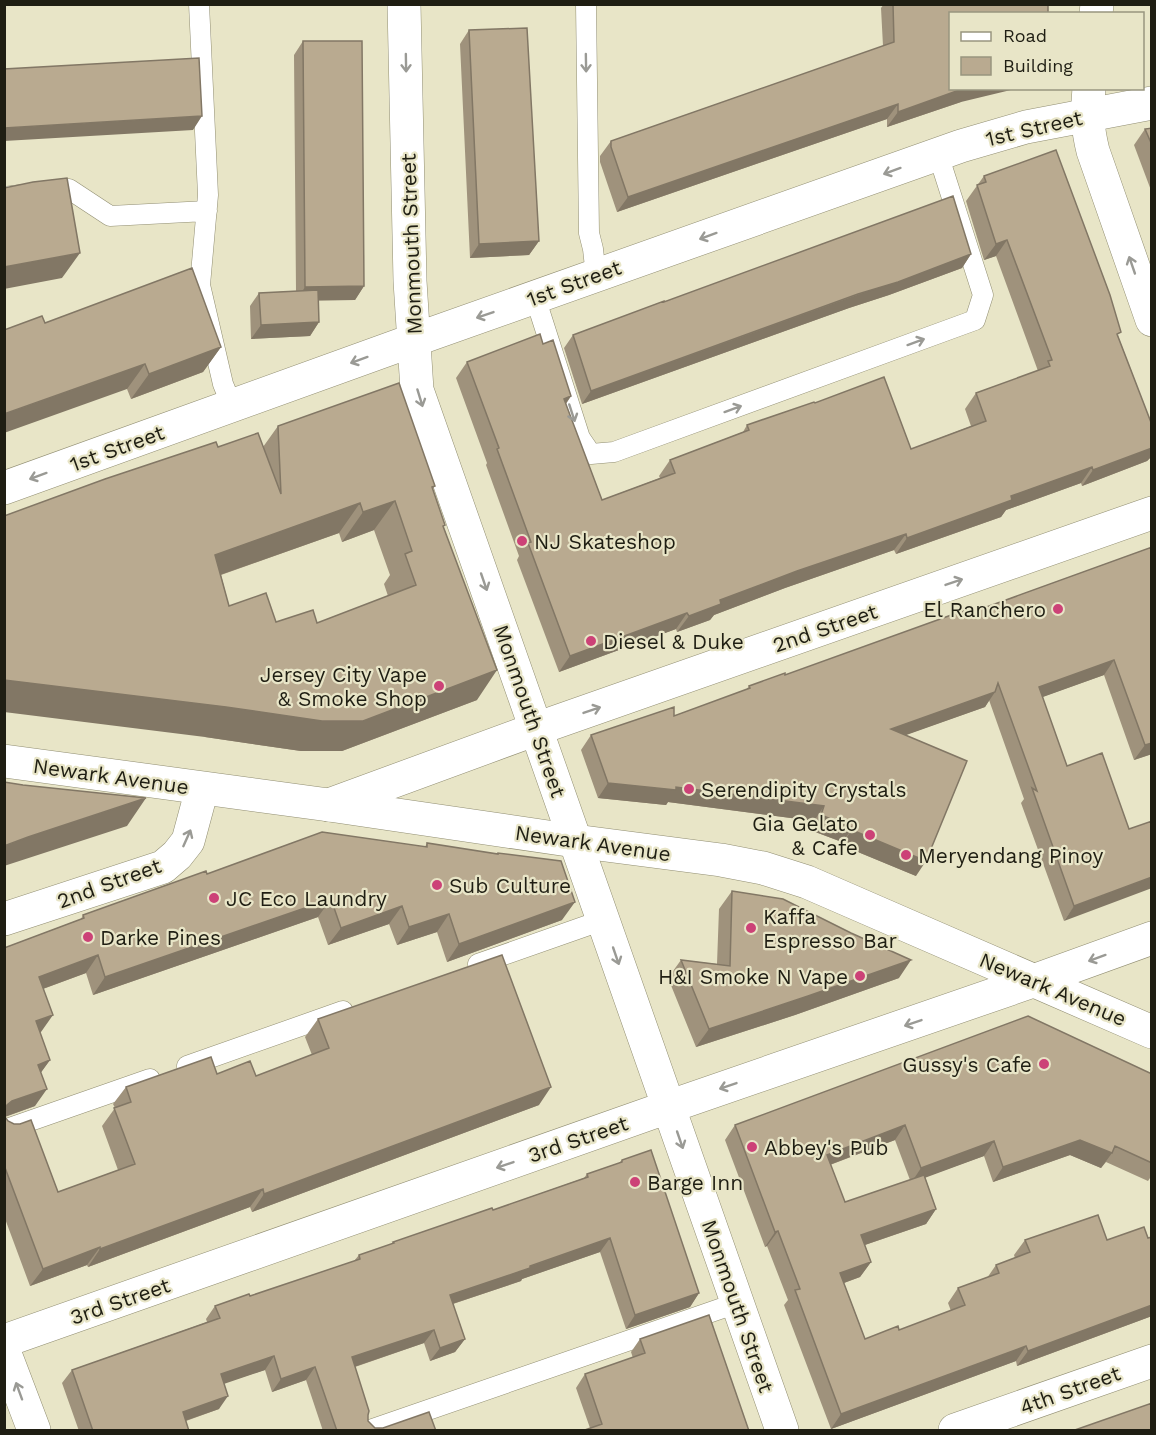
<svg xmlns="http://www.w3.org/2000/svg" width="1156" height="1435" font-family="'Work Sans',sans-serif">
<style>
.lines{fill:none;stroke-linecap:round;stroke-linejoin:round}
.service-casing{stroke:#918e72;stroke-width:21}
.minor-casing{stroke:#918e72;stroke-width:34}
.tertiary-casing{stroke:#918e72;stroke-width:34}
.secondary-casing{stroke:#918e72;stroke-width:34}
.service{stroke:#fff;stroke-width:20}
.minor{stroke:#fff;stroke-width:33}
.tertiary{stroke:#fff;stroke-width:33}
.secondary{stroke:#fff;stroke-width:33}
.wall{fill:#9f927c;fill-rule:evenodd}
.shaded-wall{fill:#827765}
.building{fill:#b9aa90;stroke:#827765;stroke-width:1.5;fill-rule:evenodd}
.oneway{stroke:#9a9a95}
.poi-dot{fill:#cc4277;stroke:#e8e5c7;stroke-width:2}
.labels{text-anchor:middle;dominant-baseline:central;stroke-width:4.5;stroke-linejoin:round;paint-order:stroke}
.street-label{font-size:21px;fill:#1f1e13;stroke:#e8e5c7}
.poi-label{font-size:21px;fill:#1f1e13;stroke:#e8e5c7;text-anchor:start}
</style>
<rect width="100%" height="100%" fill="#e8e5c7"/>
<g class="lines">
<!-- service casing -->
<g class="service-casing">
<path id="service" d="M199,4L208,195L200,285L223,384L232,406
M586,4L589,233L593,249L596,276
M4,197L69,189L110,216L207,211
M535,297L580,438L591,454L614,452L975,320L983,295L938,154
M478,964L603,920
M187,1066L343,1011
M4,1130L150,1079
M370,1430L737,1303"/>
</g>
<!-- minor casing -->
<g class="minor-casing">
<path id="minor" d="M404,4L410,281L417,390L782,1430
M4,488L414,340L961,146L1026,127L1152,103
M329,805L536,729L1152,513
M4,919L163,867L177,855L188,841L202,789
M4,1341L668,1107L1033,981L1152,938
M4,1351L34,1430
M955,1430L1152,1361"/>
</g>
<!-- tertiary casing -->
<g class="tertiary-casing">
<path id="tertiary" d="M1096,14L1097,4
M1089,88C1087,113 1087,127 1093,151L1152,320"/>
</g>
<!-- secondary casing -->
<g class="secondary-casing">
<path id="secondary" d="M4,761L329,805L575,841L721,860L763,868L807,882L1152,1032"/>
</g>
<!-- service -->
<use href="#service" class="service"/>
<!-- minor -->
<use href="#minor" class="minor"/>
<!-- tertiary -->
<use href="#tertiary" class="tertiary"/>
<!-- secondary -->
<use href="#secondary" class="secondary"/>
</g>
<!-- wall -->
<path class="wall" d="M884,4H1048L961,102L887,127V119L617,212L600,162V156L611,141L883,46L881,8Z
M469,30L539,241L529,255L470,258L460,44Z
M303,41L364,286L355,300H318L319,322L310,336L251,339L250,306L259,293L296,291L294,55Z
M1152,128V193L1134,145L1145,129Z
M984,176L1118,336L1152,425V456L1147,461L1082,486L1081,483L1006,510L1001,517L896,554L894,550L785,588L714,615L710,620L677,632L676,629L559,672L517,560L519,556L486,465L487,463L456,378L467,362L543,344L571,396L566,404L602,500L660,478L659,476L670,460L743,432L747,425L815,403L911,449L971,426L965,409L976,393L1038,371L996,256L984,260L966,201Z
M971,254L962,268L889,295L849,308L582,404L564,348L573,335L664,302Z
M45,323L221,347L203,372L131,399L127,389Z
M278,426L435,486L433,489L444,528L477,700L342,751H301L205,737L218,447H263ZM374,530L390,575L384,584L388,596L317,623L276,622L229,606L221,575L339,533L342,542Z
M1152,547V754L1134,760L1104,675L1042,697L1067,766L1129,829L1064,921L1021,803L1024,799L989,700L985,707L905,735L916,876L841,845L842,842L810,830L814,821L668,802L666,805L598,798L581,750L591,735L674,716L746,690L749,686L785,675L970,613Z
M427,843L497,854L498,853L562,920L447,962L437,932L397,945L389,924L328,945L318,917L93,995L86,973L43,989L41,1032L40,1033L50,1060L41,1072L35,1106L5,1117L58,1192L118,1170L102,1126L115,1108L113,1104L126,1087L217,1074L256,1076L312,1055L305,1037L318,1019L539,1105L252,1212L250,1207L88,1267L87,1265L30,1286L4,1216V948L81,919L83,915L207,874L425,847Z
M732,891L851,933L899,978L795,1015L696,1047L668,978L681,960L717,964L719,909Z
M1152,1074V1175L1148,1181L1106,1162L1101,1168L1070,1155L993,1182L984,1156L925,1177L936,1209L926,1224L865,1245L871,1262L860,1277L844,1283L865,1339L899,1330L951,1311L948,1303L958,1288L987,1278L996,1265L1015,1258L1014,1255L1025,1240H1107L1148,1238L1152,1237V1316L1017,1366L1016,1361L831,1429L784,1305L788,1300L767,1246L765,1247L725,1140L735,1125ZM895,1140L910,1180L845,1202L830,1165Z
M622,1160L699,1293L690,1307L626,1329L600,1252L522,1279L521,1281L453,1304L465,1339L455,1352L430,1361L424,1343L355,1367L368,1415V1421L375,1428L436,1431H323L306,1380L272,1392L265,1370L224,1383L219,1409L186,1421L189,1431H79L62,1383L72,1370L207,1322L206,1319L215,1306L250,1296L354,1261L359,1255L392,1244L393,1242L493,1210L584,1178L587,1174L619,1163Z
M640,1339L749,1431L590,1428L576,1388L585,1374L633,1358L631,1352Z"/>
<!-- shaded-wall -->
<path class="shaded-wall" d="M965,88H1019L961,102L887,127L898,112Z
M898,104L887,119L617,212L628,197Z
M202,116L193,130L4,141V128Z
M1007,240L996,256L984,260L996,244Z
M539,241L529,255L470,258L479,244Z
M80,253L62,278L4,289V267Z
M971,254L962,268L889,295L849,308L582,404L591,391Z
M364,286L355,300L296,301L305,287Z
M319,322L310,336L251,339L261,325Z
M221,347L203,372L131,399L149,374Z
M145,364L127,389L4,433V414Z
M571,396L559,413L564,399Z
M1152,448V456L1147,461L1082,486L1093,470Z
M1092,467L1081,483L1006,510L1001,517L896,554L907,538L1011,496Z
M395,501L374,530L342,542L363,512Z
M360,503L339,533L194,584L215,555Z
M906,534L894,550L785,588L714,615L710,620L677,632L689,616L720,600L797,571Z
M687,613L676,629L559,672L570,656Z
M1114,660L1104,675L1029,702L1039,687Z
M497,670L477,700L342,751H301L205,737L4,712V680Z
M995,692L985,707L881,744L891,729Z
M1152,743V754L1134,760L1145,745Z
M608,783L676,787L824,806L814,821L668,802L666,805L598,798Z
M146,798L127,826L4,866V846L28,837Z
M821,815L853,828L842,842L810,830Z
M852,830L926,861L916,876L841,845Z
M1152,877V888L1064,921L1074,906Z
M331,899L318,917L93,995L105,977Z
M575,902L562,920L447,962L459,944Z
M402,906L389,924L328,945L341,928Z
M449,914L437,932L397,945L409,927Z
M98,955L86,973L26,995L39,977Z
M911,960L899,978L795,1015L696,1047L709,1029Z
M53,1015L41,1032L23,1039L36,1021Z
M50,1060L37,1078L38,1065Z
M551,1087L539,1105L252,1212L264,1194Z
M47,1089L35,1106L4,1117V1109L7,1105L12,1101Z
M905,1125L895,1140L816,1170L827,1155Z
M1080,1140L1112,1153L1101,1168L1070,1155L993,1182L1003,1167Z
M994,1141L984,1156L911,1183L921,1168Z
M263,1189L250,1207L88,1267L100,1249Z
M936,1209L926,1224L850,1250L861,1235Z
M778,1231L767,1246L765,1247L775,1232Z
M610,1238L600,1252L522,1279L521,1281L440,1308L450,1295Z
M100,1247L87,1265L30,1286L43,1269Z
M871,1262L860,1277L830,1288L840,1273Z
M699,1293L690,1307L626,1329L635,1315Z
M1152,1305V1316L1017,1366L1028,1351Z
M434,1330L424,1343L342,1371L352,1357Z
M465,1339L455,1352L430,1361L440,1348Z
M1026,1346L1016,1361L831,1429L841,1414Z
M274,1356L265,1370L212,1388L221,1374Z
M315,1367L306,1380L272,1392L281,1379Z
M228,1396L219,1409L173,1425L183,1412Z"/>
<!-- building -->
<path class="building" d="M893,4H1048V14H951V88H965L898,112V104L628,197L611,147V141L894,42Z
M527,28L539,241L479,244L469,30Z
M303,41H362L364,286L305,287Z
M199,58L202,116L4,128V69Z
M1152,128V145L1145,129Z
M1056,150L1110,295L1121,332L1117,334L1152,425V448L1093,470L1092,467L1011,496L1012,500L907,538L906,534L797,571L720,600L721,604L689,616L687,613L570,656L528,543L531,542L497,449L499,448L467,362L540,334L543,344L553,340L571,396L564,399L602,500L675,473L670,460L749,430L747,425L814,402L815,403L884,377L911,449L986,421L976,393L1050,366L1048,361L1052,360L1007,240L996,244L977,185L986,182L984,176Z
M67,178L80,253L4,267V188L33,182Z
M953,196L971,254L898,282L858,294L591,391L573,335L664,301V302Z
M192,268L221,347L149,374L145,364L4,414V330L42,316L45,323Z
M318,290L319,322L261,325L259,293Z
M399,383L435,486L432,487L445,525L443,526L497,670L363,721H322L226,707L4,680V516L105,479L216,442L218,447L258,433L281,494L278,426ZM395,501L412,551L405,554L416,585L317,623L313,610L276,622L266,593L229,606L215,555L360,503L363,512Z
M1152,547V743L1145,745L1114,660L1039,687L1067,766L1102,753L1129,829L1152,821V877L1074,906L1032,788L1037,791L998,683L995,692L891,729L967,761L926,861L852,830L853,828L821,815L824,806L676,787V790L608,783L591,735L674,707V716L750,688L749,686L785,673V675L968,609L970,613Z
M4,782L23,785L146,798L28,837L4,846Z
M322,832L427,847V843L498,854V853L561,861L575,902L459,944L449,914L409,927L402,906L341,928L331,899L105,977L98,955L39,977L53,1015L36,1021L50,1060L38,1065L47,1089L12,1101L7,1105L5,1111V1117L8,1121L14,1124H20L31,1120L58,1192L135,1164L114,1108L131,1102L126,1087L211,1057L217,1074L250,1061L256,1076L329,1048L318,1019L502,955L551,1087L264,1194L263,1189L100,1249V1247L43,1269L4,1165V948L84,918L83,915L206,871L207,874Z
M732,891L783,899L851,933L911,960L808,996L709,1029L681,960L730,966Z
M1028,1016L1152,1074V1163L1115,1146L1112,1153L1080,1140L1003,1167L994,1141L921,1168L905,1125L827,1155L845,1202L924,1175L936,1209L861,1235L871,1262L840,1273L865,1339L898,1326L899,1330L965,1305L958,1288L999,1273L996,1265L1030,1252L1025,1240L1098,1215L1107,1240L1144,1227L1148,1238L1152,1237V1305L1028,1351L1026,1346L841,1414L795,1290L800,1289L778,1231L775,1232L735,1125Z
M651,1150L699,1293L635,1315L610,1238L530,1266V1268L450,1295L465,1339L440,1348L434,1330L352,1357L369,1411L368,1415V1421L375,1428H383L429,1412L436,1431H337L315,1367L281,1379L274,1356L221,1374L228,1396L183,1412L189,1431H93L72,1370L220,1318L215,1306L249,1294L250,1296L360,1259L359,1255L394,1243L393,1242L492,1208L493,1210L588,1177L587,1174L622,1162V1160Z
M709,1315L749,1431H582L602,1424L585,1374L645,1353L640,1339Z
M1152,1403V1431H1072Z"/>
<!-- one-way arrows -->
<defs><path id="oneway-shaft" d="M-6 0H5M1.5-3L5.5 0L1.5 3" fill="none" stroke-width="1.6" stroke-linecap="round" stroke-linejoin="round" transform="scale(1.5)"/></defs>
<g class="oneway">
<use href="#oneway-shaft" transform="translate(406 63) rotate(89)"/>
<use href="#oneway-shaft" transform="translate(586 63) rotate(89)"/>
<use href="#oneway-shaft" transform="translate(892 171) rotate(160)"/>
<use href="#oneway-shaft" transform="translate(708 236) rotate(160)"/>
<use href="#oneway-shaft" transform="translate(1132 265) rotate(-109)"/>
<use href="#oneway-shaft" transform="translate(485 315) rotate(161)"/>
<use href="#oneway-shaft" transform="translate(916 342) rotate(-20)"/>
<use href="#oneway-shaft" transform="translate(359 360) rotate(160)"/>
<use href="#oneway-shaft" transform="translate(420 398) rotate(73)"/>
<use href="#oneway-shaft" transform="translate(733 409) rotate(-20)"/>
<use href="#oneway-shaft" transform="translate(572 413) rotate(72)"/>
<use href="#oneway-shaft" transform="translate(38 476) rotate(160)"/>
<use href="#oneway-shaft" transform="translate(484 582) rotate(71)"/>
<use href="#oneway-shaft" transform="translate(954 582) rotate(-19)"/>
<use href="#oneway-shaft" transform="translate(592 710) rotate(-19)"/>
<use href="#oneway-shaft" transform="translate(187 838) rotate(-66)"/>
<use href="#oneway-shaft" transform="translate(616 956) rotate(71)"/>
<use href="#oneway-shaft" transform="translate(1097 958) rotate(160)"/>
<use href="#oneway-shaft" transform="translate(913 1023) rotate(161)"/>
<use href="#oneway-shaft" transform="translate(728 1086) rotate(161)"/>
<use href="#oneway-shaft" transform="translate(680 1140) rotate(71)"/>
<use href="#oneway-shaft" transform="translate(505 1165) rotate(161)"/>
<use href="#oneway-shaft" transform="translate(19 1391) rotate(-110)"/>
</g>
<!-- markers -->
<g class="poi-dot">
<circle cx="522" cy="541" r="6"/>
<circle cx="1058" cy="609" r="6"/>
<circle cx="591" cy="641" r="6"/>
<circle cx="439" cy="686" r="6"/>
<circle cx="689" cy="789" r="6"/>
<circle cx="870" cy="835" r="6"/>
<circle cx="906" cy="855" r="6"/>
<circle cx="437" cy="885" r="6"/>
<circle cx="214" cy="898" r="6"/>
<circle cx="751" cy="928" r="6"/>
<circle cx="88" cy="937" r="6"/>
<circle cx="860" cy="976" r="6"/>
<circle cx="1044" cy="1064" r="6"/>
<circle cx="752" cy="1147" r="6"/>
<circle cx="635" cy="1182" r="6"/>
</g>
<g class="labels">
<!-- street labels -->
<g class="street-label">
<text transform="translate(1034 128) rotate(-13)">1st Street</text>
<text transform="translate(411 244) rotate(-92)">Monmouth Street</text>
<text transform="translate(574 283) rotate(-20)">1st Street</text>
<text transform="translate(117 448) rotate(-20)">1st Street</text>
<text transform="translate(825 628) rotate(-19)">2nd Street</text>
<text transform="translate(530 711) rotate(71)">Monmouth Street</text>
<text transform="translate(111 776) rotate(8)">Newark Avenue</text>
<text transform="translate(593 843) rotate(8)">Newark Avenue</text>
<text transform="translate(109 883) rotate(-20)">2nd Street</text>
<text transform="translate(1053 989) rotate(23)">Newark Avenue</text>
<text transform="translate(578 1139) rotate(-19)">3rd Street</text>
<text transform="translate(120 1301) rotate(-19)">3rd Street</text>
<text transform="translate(738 1306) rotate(71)">Monmouth Street</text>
<text transform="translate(1070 1390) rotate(-20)">4th Street</text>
</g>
<!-- poi labels -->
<g class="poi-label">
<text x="534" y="541">NJ Skateshop</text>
<text x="1046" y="609" text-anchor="end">El Ranchero</text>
<text x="603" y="641">Diesel &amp; Duke</text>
<text x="427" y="674" text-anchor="end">Jersey City Vape<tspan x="427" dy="24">&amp; Smoke Shop</tspan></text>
<text x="701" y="789">Serendipity Crystals</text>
<text x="858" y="823" text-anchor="end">Gia Gelato<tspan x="858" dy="24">&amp; Cafe</tspan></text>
<text x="918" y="855">Meryendang Pinoy</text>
<text x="449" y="885">Sub Culture</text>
<text x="226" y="898">JC Eco Laundry</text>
<text x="763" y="916">Kaffa<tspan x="763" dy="24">Espresso Bar</tspan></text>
<text x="100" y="937">Darke Pines</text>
<text x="848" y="976" text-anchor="end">H&amp;I Smoke N Vape</text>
<text x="1032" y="1064" text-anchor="end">Gussy's Cafe</text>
<text x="764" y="1147">Abbey's Pub</text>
<text x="647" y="1182">Barge Inn</text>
</g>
</g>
<!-- border -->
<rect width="1156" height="1435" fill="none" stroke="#1f1e13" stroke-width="12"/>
<!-- legend -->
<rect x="949" y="12" width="195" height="78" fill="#e8e5c7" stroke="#98957f" stroke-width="1.5"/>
<rect x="961" y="32" width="30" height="9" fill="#ffffff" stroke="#98957f" stroke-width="1.5"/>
<text x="1003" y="42" font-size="18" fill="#1f1e13">Road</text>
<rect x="961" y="57" width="30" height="18" fill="#b9aa90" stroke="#98957f" stroke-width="1.5"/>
<text x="1003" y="72" font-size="18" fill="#1f1e13">Building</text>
</svg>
